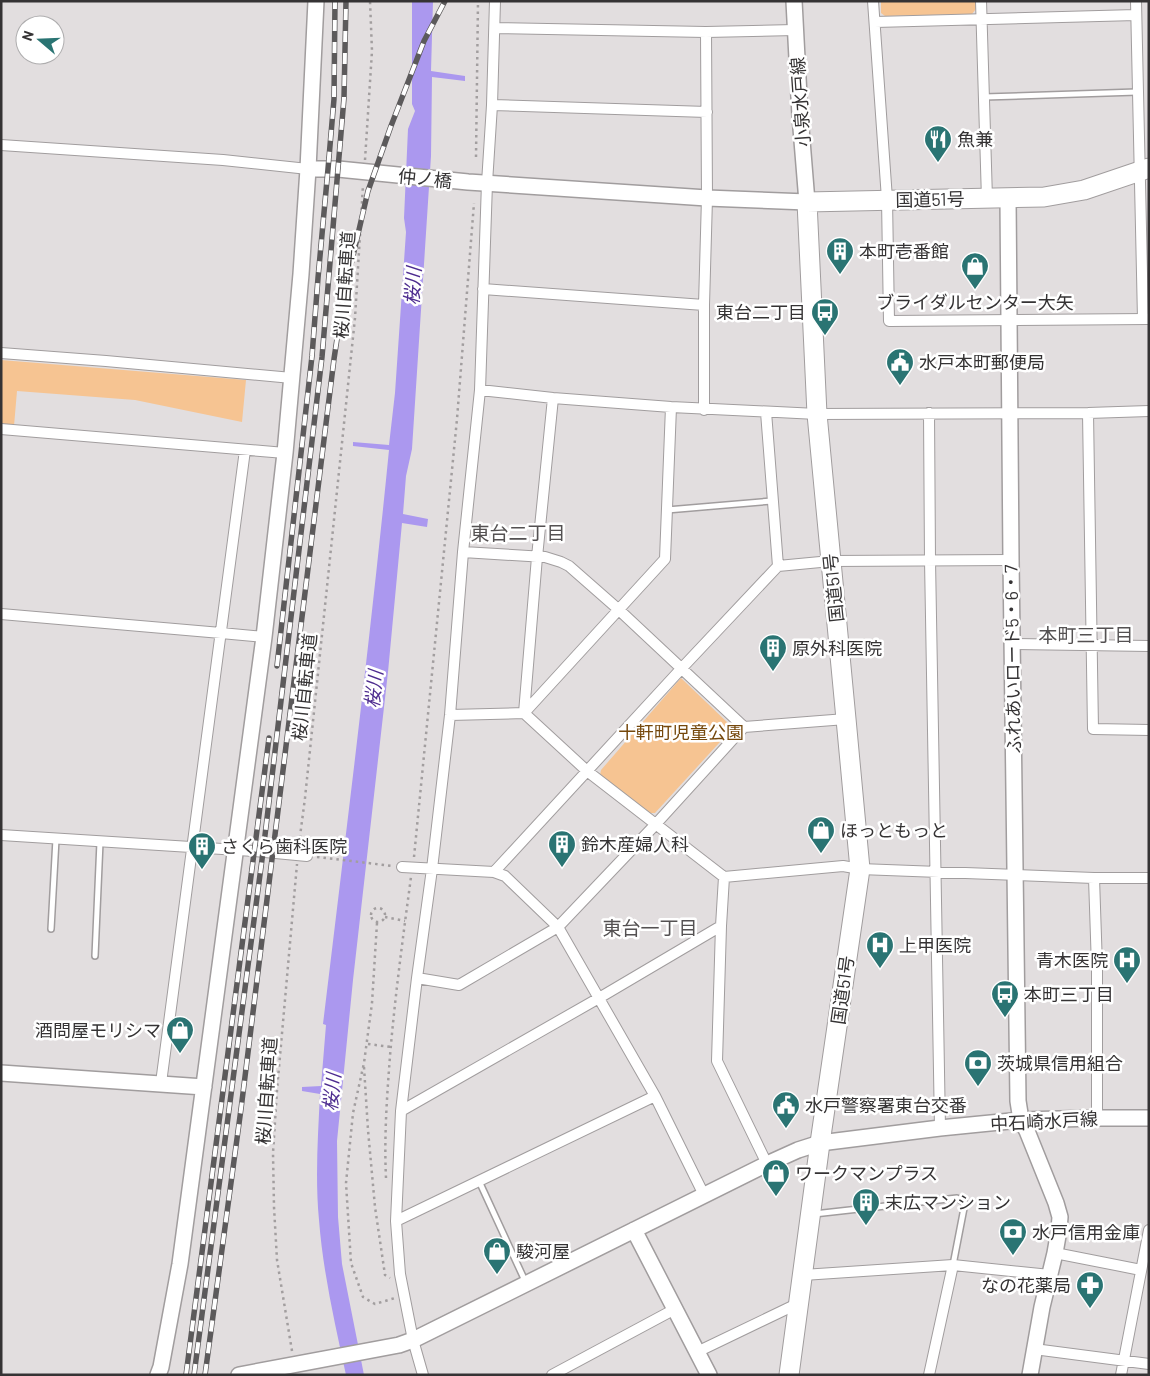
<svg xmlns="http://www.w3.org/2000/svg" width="1150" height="1376" font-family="Barlow,'Noto Sans JP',sans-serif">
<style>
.green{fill:#f6c492}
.water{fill:#ab98ef}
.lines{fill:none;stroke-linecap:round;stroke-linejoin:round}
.lane-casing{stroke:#a19d9e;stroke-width:8}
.street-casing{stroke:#a19d9e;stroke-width:12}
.secondary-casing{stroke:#a19d9e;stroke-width:18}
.highway-casing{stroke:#a19d9e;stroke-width:21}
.path{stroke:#a29e9f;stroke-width:2.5;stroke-dasharray:2.5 4;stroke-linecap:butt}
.lane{stroke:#fff;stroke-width:5}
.street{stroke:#fff;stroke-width:10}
.secondary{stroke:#fff;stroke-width:15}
.highway{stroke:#fff;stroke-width:19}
.rail-casing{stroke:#5c5a5b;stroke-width:5.5}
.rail{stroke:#fff;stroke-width:4;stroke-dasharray:11;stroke-linecap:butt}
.labels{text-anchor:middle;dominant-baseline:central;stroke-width:5;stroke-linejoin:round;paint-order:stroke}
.street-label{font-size:18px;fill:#353334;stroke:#fff}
.poi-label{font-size:18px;fill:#353334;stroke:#fff;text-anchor:start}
.park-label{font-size:18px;fill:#75480c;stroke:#fff}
.water-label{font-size:19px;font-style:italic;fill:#4d2c8f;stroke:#fff}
.neighbourhood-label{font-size:19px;fill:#545152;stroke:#fff}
</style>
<rect width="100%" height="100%" fill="#e2dedf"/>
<!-- green -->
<path class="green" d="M881,1H976V9L972,14L885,16L881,13Z
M1,360L246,380L242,422L135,400L17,391L14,426L1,424Z
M681,678L729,724L730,731L655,813H650L600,775L601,770Z"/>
<!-- water -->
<path class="water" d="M412,1H433L431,71L465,76V81L432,77L431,156L412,449L406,476L403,514L428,519L427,527L402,523L388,672L353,980L337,1141L338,1217L342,1264L364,1375H346C335,1324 323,1272 319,1220C315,1178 318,1135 320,1094L302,1091V1087L321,1086L326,1025L323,1024C346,833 370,642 389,450L353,446V442L389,445L395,393L406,232L404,218L408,129L415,111L412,104Z"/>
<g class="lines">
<!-- lane casing -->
<g class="lane-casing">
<path id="lane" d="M984,97L1137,92
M667,510L772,501
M51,929L56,839
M95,956L100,842
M479,1181L526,1283
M814,1214L957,1198L965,1203L953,1265"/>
</g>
<!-- street casing -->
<g class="street-casing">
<path id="street" d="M873,1L887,199L889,321L1149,319
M981,1L987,199
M1136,1L1143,319
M875,22L1136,15
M495,28L706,32L795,30
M492,105L707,112
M1,145L223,160L308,169
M483,289L704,305
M1,353L106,361L292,378
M480,390L553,398L671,407L817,414L1088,413L1149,411
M553,398L537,557L524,713L587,771L724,877L843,866L860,869L1094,878H1149
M704,410V305L707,198L706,32
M766,412L778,566
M929,413L930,560L940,1128
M1088,413L1093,729L1149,730
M1,429L285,453
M463,552L545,557L561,562L569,566L618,609L744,727
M1,614L221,633L264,637
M1012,644L1149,646
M450,715L524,713L665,559L671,407
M1,835L254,851L307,856
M402,867L494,872L681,669L778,566L831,561L1011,560
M494,872L505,876L558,927L655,1096L704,1195
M724,877L721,926L717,1061L767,1164
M1094,878L1097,967V1118
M417,978L459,985L558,927L655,825L744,727L846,719
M161,1083L245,450
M401,1111L599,998L721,926
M396,1221L655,1096
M1055,1253L1141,1270
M803,1275L953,1265L1050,1275
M1034,1349L1149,1364
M697,1352L799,1303
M423,1375L413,1340L400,1274L396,1221L401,1111L417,978L432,869L450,715L463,552L480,390L487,183L492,105L495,1
M552,1375L675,1309
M929,1375L953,1265
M1121,1375L1149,1230"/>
</g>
<!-- secondary casing -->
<g class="secondary-casing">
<path id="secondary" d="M308,169H338L468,182L707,198L807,202L800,116L794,1
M1008,198L1011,560L1018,1101L1021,1120L1027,1131L1056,1203L1060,1217L1059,1230L1055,1253L1042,1307L1030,1375
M1,1073L204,1087
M634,1230L709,1375
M158,1375L161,1367L180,1264L264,637L285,453L301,274L308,169L316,1
M239,1375L399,1345L413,1340L767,1164L798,1150L820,1143L940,1128L1021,1120L1097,1118H1149"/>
</g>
<!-- highway casing -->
<g class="highway-casing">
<path id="highway" d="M789,1375L820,1143L860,869L846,719L817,414L807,202L1044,197L1084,190L1149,168"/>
</g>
<!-- path -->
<path class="path" d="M476,157L478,1
M365,160L372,51L370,1
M299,844L305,798L355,318L363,185
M317,857L393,866
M414,857L457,419L474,203
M371 915a7 7 0 1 1 14 0a7 7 0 1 1-14 0Z
M385,917L405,921
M377,923L372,1003L364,1063L353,1113L346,1183L351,1263L363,1297L375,1304L395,1298
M368,1044L391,1047
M364,1067L368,1130L375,1207L385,1275L390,1278
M386,1178C384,1137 387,1096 390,1056C395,996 403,937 411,877
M292,1351L277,1260L274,1207L273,1153L277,1090L297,864"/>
<!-- lane -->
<use href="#lane" class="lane"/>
<!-- street -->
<use href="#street" class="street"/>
<!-- secondary -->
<use href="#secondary" class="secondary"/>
<!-- highway -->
<use href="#highway" class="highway"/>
<!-- rail casing -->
<g class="rail-casing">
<path id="rail" d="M277,666L312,356L318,278L328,169L334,99L335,1
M186,1375L269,738
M194,1375L263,852L322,357L344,98L346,1
M205,1375L241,1109L334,359L343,299L368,191L391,126L424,41L445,1"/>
</g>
<!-- rail -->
<use href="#rail" class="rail"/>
</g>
<!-- icons -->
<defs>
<g id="restaurant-pin" transform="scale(1.4375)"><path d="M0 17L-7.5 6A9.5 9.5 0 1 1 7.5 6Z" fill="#2a7473" stroke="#fff"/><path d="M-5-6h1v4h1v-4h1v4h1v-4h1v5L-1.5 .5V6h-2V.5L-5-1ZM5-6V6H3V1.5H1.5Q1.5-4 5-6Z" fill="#fff"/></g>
<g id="building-pin" transform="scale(1.4375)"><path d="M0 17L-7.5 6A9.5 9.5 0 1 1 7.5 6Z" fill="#2a7473" stroke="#fff"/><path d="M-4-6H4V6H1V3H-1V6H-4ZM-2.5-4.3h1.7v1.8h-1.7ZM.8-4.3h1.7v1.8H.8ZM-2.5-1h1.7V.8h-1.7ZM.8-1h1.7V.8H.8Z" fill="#fff"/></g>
<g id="shop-pin" transform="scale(1.4375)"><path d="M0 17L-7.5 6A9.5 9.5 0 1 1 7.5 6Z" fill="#2a7473" stroke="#fff"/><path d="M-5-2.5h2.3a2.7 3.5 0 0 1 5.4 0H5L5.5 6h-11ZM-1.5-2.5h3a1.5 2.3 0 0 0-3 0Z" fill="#fff"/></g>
<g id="bus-pin" transform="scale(1.4375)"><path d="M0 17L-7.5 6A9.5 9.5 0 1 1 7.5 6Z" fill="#2a7473" stroke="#fff"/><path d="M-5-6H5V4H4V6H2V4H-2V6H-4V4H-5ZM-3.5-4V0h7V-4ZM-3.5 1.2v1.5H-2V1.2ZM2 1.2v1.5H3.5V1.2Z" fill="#fff"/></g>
<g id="civic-pin" transform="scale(1.4375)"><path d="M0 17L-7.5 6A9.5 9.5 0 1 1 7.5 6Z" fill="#2a7473" stroke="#fff"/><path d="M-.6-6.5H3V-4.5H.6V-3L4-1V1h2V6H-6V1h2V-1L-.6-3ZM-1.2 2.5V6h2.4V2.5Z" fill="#fff"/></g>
<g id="hospital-pin" transform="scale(1.4375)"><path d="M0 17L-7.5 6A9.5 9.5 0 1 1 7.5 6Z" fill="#2a7473" stroke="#fff"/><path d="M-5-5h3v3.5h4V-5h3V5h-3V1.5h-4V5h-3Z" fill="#fff"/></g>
<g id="bank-pin" transform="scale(1.4375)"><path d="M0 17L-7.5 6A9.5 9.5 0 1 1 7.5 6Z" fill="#2a7473" stroke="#fff"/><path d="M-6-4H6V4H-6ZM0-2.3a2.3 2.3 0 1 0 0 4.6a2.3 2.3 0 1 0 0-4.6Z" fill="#fff"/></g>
<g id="pharmacy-pin" transform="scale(1.4375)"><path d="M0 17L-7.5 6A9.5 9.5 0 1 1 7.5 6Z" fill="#2a7473" stroke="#fff"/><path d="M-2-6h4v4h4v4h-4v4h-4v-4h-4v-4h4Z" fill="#fff"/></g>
</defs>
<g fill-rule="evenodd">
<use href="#restaurant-pin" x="938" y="139"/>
<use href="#building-pin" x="840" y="251"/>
<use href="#shop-pin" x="975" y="266"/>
<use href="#bus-pin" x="825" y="312"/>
<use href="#civic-pin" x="900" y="362"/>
<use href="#building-pin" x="773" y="648"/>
<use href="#shop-pin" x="821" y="830"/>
<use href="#building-pin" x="562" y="844"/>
<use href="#building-pin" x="202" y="846"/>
<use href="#hospital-pin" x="880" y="945"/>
<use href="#hospital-pin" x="1127" y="960"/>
<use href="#bus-pin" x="1005" y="994"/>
<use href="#shop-pin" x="180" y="1030"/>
<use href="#bank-pin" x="978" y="1063"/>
<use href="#civic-pin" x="786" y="1105"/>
<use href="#shop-pin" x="776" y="1173"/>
<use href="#building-pin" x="866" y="1202"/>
<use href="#bank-pin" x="1013" y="1232"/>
<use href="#shop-pin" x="497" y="1251"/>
<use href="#pharmacy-pin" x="1090" y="1285"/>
</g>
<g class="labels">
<!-- street labels -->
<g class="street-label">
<text transform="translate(800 102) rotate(-94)">小泉水戸線</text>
<text transform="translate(425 178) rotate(6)">仲ノ橋</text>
<text transform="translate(930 199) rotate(-1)">国道51号</text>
<text transform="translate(344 285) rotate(-86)">桜川自転車道</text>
<text transform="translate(833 588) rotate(-96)">国道51号</text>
<text transform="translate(1012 659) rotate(-91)">ふれあいロード5・6・7</text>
<text transform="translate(304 687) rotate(-84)">桜川自転車道</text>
<text transform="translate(842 990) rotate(-82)">国道51号</text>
<text transform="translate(266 1091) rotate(-86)">桜川自転車道</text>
<text transform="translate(1044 1121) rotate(-3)">中石崎水戸線</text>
</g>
<!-- poi labels -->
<g class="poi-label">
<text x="957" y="139">魚兼</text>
<text x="859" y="251">本町壱番館</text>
<text x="975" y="302" text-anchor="middle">ブライダルセンター大矢</text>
<text x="806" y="312" text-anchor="end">東台二丁目</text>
<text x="919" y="362">水戸本町郵便局</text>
<text x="792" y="648">原外科医院</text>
<text x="840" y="830">ほっともっと</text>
<text x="581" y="844">鈴木産婦人科</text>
<text x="221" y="846">さくら歯科医院</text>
<text x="899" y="945">上甲医院</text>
<text x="1108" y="960" text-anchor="end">青木医院</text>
<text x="1024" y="994">本町三丁目</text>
<text x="161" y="1030" text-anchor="end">酒問屋モリシマ</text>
<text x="997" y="1063">茨城県信用組合</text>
<text x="805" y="1105">水戸警察署東台交番</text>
<text x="795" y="1173">ワークマンプラス</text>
<text x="885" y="1202">末広マンション</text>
<text x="1032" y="1232">水戸信用金庫</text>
<text x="516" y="1251">駿河屋</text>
<text x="1071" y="1285" text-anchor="end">なの花薬局</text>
</g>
<!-- park labels -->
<g class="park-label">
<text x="681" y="732">十軒町児童公園</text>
</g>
<!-- water labels -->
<g class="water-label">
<text transform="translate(412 286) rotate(-86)">桜川</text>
<text transform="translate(373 689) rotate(-84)">桜川</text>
<text transform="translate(331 1092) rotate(-84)">桜川</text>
</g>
<!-- neighbourhood labels -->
<g class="neighbourhood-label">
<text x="518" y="532">東台二丁目</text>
<text x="1086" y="634">本町三丁目</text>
<text x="650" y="927">東台一丁目</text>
</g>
</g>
<!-- border -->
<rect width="1150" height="1376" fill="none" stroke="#353334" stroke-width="5"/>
<!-- north arrow -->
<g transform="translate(40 40) rotate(289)"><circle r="24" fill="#ffffff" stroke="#aeadae"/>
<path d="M0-4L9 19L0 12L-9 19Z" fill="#2a7473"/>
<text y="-8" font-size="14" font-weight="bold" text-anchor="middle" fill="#353334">N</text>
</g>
</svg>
